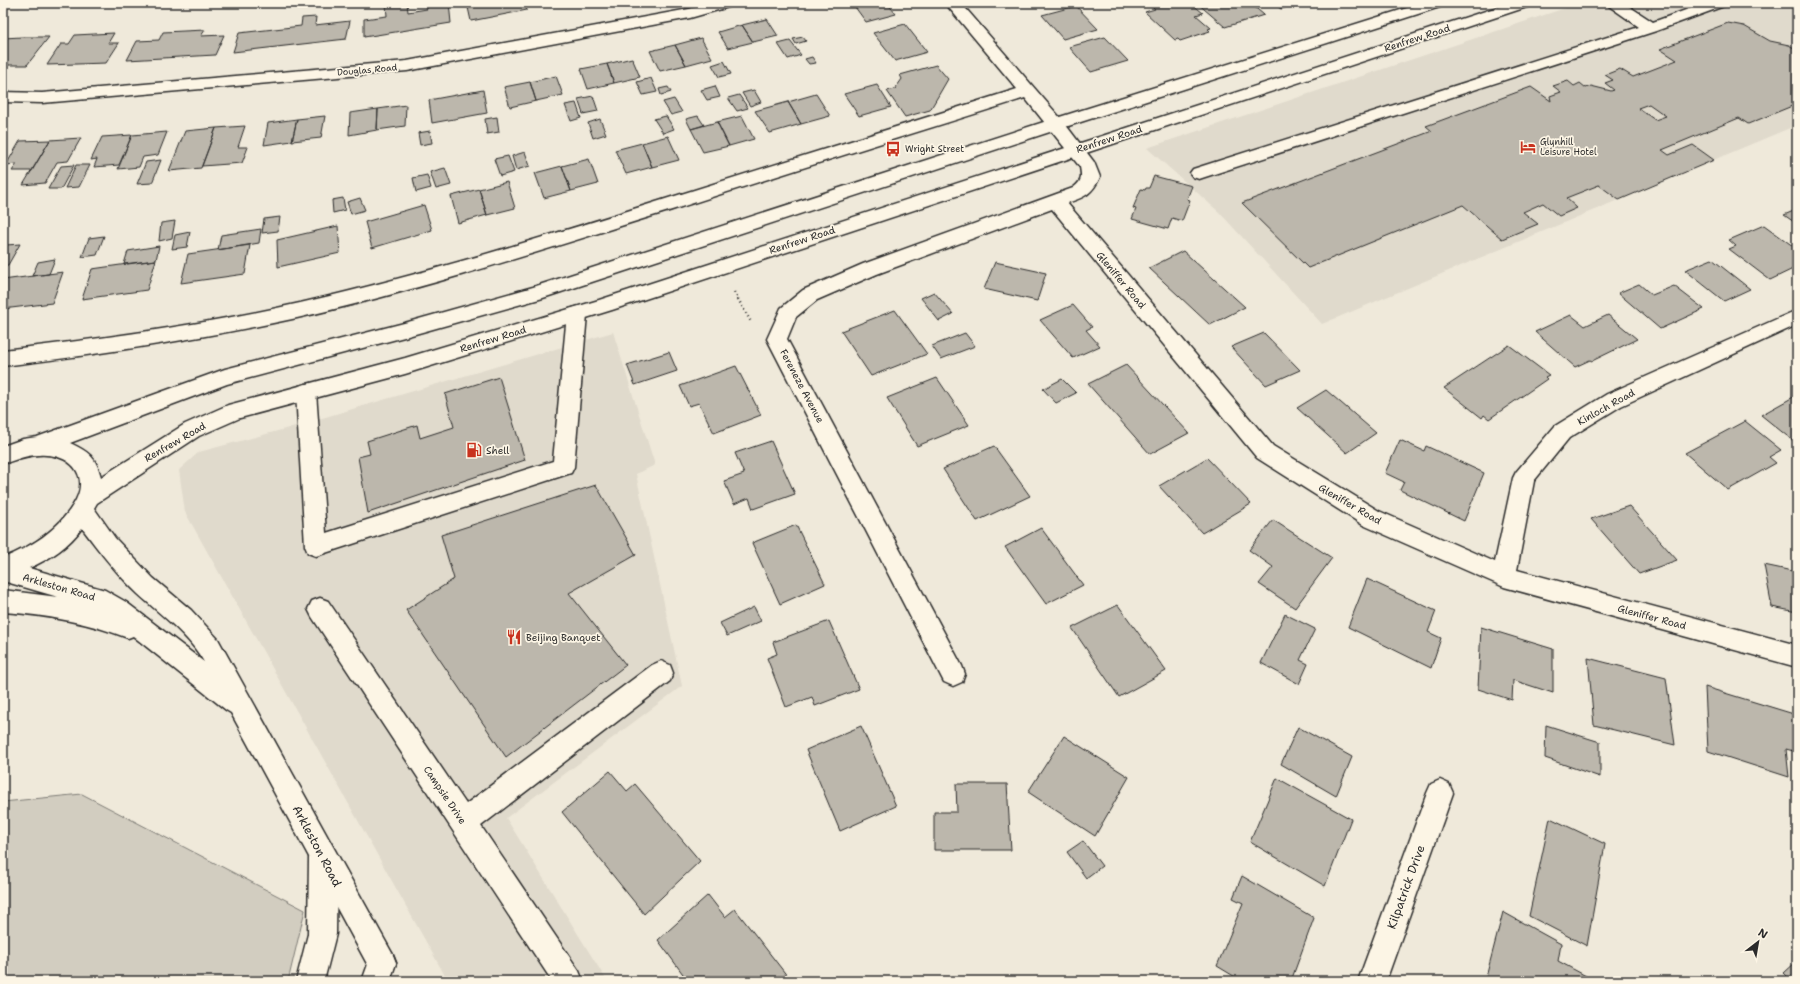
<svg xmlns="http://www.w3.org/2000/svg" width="1800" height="984" font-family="'Shantell Sans',sans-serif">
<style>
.built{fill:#e0dacc}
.green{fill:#d2cdc0;stroke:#7e7c76}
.building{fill:#bcb7ac;stroke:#2b2b2b;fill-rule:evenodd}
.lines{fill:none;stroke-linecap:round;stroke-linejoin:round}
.minor-casing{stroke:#2b2b2b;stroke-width:3}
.major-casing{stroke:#2b2b2b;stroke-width:3}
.highway-casing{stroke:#2b2b2b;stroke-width:3}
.path{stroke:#2b2b2b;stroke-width:2.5;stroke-dasharray:1 3;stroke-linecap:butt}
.minor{fill:#fcf5e5;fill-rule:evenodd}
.major{fill:#fcf5e5;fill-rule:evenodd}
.highway{fill:#fcf5e5;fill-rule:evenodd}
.labels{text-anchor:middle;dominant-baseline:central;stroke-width:3.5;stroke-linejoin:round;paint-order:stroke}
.far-street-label{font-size:9px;fill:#2b2b2b;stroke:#fcf5e5}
.far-poi-label{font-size:9px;fill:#2b2b2b;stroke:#fcf5e5;text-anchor:start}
.street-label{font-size:10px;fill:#2b2b2b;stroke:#fcf5e5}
.poi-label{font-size:10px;fill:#2b2b2b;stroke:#fcf5e5;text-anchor:start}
.near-street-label{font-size:12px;fill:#2b2b2b;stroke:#fcf5e5}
</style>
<rect width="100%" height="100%" fill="#efe9da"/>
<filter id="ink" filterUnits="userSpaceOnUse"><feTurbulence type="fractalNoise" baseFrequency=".025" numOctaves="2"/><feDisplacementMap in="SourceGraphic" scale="8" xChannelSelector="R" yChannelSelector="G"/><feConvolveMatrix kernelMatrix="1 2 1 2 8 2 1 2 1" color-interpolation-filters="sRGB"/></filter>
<g filter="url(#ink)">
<!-- built -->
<path class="built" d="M1580,3H1797V125L1322,324L1220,213L1147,148Z
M613,332L655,465L636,474L682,686L506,818L607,981H448L185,512L179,470L199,452L285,429Z"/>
<!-- green -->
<path class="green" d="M82,794L305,910L288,981H3V802Z"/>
<!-- building -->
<path class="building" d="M395,3H407L408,12L427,9V3H449L451,23L364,37V19L387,16L386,4Z
M467,3H533V4L526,7L527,10L471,21Z
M852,3H873L855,7Z
M873,3H887L896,14L866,22L855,7Z
M1163,3H1191L1203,13L1196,15L1211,28L1208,29L1210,31L1180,41L1178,39L1175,40L1145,12L1155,9L1152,6Z
M1197,3H1250L1264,15L1225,27Z
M1273,3H1301L1281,9Z
M1076,6L1098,29L1063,39L1042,15Z
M316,17L315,25L350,21L346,39L233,52L239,33L301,26L302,18Z
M767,19L778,36L753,42L742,25Z
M1728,23L1744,26L1770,41L1789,45L1797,50V104L1748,124L1739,118L1662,150L1669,155L1693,145L1714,160L1619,200L1599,185L1566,198L1577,208L1559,216L1543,203L1523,212L1538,224L1502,239L1463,205L1308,268L1242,203L1432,131L1426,126L1531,87L1551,101L1550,96L1561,92L1553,86L1568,81L1574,86L1580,83L1586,88L1591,86L1611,91L1614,90L1605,83L1613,80L1605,75L1620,69L1633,77L1677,60L1660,49ZM1649,104L1666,116L1655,120L1638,108Z
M905,24L927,52L895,61L873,33Z
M742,25L753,42L728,48L718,32Z
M205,30L201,36L224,35L215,55L127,60L137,41L159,40L163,32Z
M114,33L108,43H119L106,63L47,65L61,44H69L75,35Z
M22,37H49L27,65H3V38Z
M803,37L806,41L796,44L793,39Z
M1105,37L1128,61L1091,72L1069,47Z
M701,38L712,58L686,65L675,45Z
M790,41L801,55L788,59L778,44Z
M675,45L686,65L660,71L650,51Z
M812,57L816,63L809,64L805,59Z
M632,58L640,77L614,83L607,64Z
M724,61L731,74L719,77L712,65Z
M607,64L614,83L588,89L581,69Z
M936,65L948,79L930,110L905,117L887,91L895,89L902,79L900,75Z
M556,76L563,95L536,101L530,82Z
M651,78L657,92L643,95L637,82Z
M530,82L536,101L510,107L504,87Z
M877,85L891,107L859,116L844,94Z
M715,86L720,97L707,100L701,90Z
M668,87L671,92L661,95L659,89Z
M483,90L487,113L432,123L429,100Z
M754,90L761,102L750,106L742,93Z
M816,94L830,116L801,124L788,102Z
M739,95L748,108L737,111L728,98Z
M593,96L598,111L583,114L578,99Z
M674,99L682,112L671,115L663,102Z
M788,102L801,124L770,133L755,111Z
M576,103L581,118L571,121L565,105Z
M406,105L405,126L377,130L378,109Z
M378,109L377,130L349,135L350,113Z
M325,116L321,138L292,141L297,119Z
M666,116L674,129L663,133L654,119Z
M698,116L704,125L691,129L686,119Z
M742,116L754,139L729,146L717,122Z
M497,117L499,132L487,134L485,119Z
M297,119L292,141L264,145L268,123Z
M600,119L606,134L593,138L588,123Z
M717,122L729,146L703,152L691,129Z
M245,126L238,147H248L242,163L202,166L216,128Z
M216,128L201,168L169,171L185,131Z
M430,131L432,143L420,145L418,133Z
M167,132L158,155L143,157L139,167L118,169L132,135Z
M132,135L119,165L94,167L97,159L91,160L102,137Z
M668,136L679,160L652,167L642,143Z
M81,138L68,161L57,162L45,183L23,185L50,140Z
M50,140L32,171H12L17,164L6,165L20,141Z
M642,143L652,167L626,174L615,150Z
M525,152L530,166L516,170L512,156Z
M508,156L514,172L500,176L494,159Z
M589,159L598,184L571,191L562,166Z
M161,160L152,183L137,184L146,162Z
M74,165L61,189H48L61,166Z
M76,165H90L79,187L65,188Z
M562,166L571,191L544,198L535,173Z
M445,168L451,185L436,189L430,172Z
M427,175L431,188L416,192L413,178Z
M1154,176L1192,186L1187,199L1190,200L1182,221L1172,218L1168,229L1132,219L1136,209L1133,208L1141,189L1145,190L1146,188H1149Z
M507,182L515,208L487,215L479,189Z
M479,189L487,215L458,223L451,196Z
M343,198L345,210L333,213L332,200Z
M360,198L365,210L351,214L347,202Z
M424,205L432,230L372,248L365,222Z
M1796,210H1797V228L1794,226L1797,224L1784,215Z
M280,217L278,231L262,233L264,219Z
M175,221L172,238L159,241L161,223Z
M1764,225L1797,249V267L1770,280L1729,249L1736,246L1729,240Z
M338,226L340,253L278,267L277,240Z
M261,229L259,243L218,250L221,235Z
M190,232L187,247L172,249L175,235Z
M104,236L97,255L82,257L89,238Z
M20,244L8,265L3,266V250L6,245Z
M250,245L245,274L181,283L188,254Z
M159,246L156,260L124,264L128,251Z
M1183,251L1245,307L1210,325L1149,268Z
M55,259L49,274L32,276L38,262Z
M1712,259L1750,289L1724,301L1685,270Z
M156,260L147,290L82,299L92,269Z
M995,262L1046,273L1037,301L984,289Z
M63,272L52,303L3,309V280Z
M1639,284L1652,295L1674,286L1704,309L1660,329L1618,293Z
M934,292L953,314L939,321L921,298Z
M1073,305L1092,327L1086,330L1100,346L1073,358L1040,320Z
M895,310L927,354L871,376L841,331Z
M1571,315L1585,326L1608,315L1637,339L1592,361L1590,360L1575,367L1535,332Z
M965,333L975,346L941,359L932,346Z
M1264,333L1300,370L1266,385L1231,347Z
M1509,345L1549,375L1545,377L1547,379L1489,419L1484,415L1482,418L1444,388Z
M669,352L677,371L635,385L627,365Z
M1126,365L1189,433L1150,454L1088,384Z
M736,366L761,415L714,433L699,403L689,406L680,386Z
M499,377L525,460L368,513L358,457L370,454L367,441L417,425L420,438L454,427L445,394Z
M937,378L969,425L917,446L887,398Z
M1062,379L1076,393L1056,403L1043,389Z
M1326,390L1376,433L1347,453L1297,408Z
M1797,395V444L1761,415Z
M1745,421L1781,450L1769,457L1776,463L1728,490L1685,453Z
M1400,440L1424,451L1426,446L1484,473L1464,521L1400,490L1404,482L1385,473Z
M771,441L795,494L753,509L749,498L734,504L724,481L744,474L735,453Z
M994,446L1030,496L977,521L943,469Z
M1207,458L1251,504L1202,533L1159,486Z
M596,485L636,555L569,593L626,665L506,757L406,610L454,579L441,535Z
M1629,506L1677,560L1639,574L1591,519Z
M1273,520L1332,558L1295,608L1259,584L1273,567L1249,550Z
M796,525L825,584L780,604L752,543Z
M1041,528L1083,585L1046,604L1005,547Z
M1764,565L1797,572V612L1772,607Z
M1367,579L1436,611L1428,632L1441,638L1431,668L1348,627Z
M1118,605L1166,671L1119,697L1072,628Z
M754,607L761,621L727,636L720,623Z
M1285,614L1315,629L1300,660L1308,664L1299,684L1261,663Z
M829,621L859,689L815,706L812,697L786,707L767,658L777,654L773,642Z
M1481,627L1553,649V693L1513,680L1512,700L1478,689Z
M1588,658L1666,678L1675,745L1594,725Z
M1705,687L1797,715V752L1786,749L1789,777L1708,751Z
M1546,725L1600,742V777L1545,758Z
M861,726L896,806L840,831L806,750Z
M1298,727L1352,757L1336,796L1281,764Z
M1064,736L1129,777L1095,836L1028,792Z
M610,771L627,791L635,784L700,861L644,914L562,812Z
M1277,778L1351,819L1325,886L1250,842Z
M956,784H1007L1011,850H934V812H957Z
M1550,818L1605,844L1587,946L1529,916Z
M1083,841L1102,866L1086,878L1067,852Z
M1242,876L1314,918L1291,981H1242L1217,966L1243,903L1233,898Z
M708,895L725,917L735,909L788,977L784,981H688L658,940Z
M1503,912L1561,944L1558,961L1586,976L1585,981H1485Z
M1797,961V981H1792L1784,973Z"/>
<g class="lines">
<!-- minor casing -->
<g class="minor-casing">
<path id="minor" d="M710,3H735L732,6L690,18L407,71L42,103L3,102V92L42,93L407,61L689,9Z
M945,3H961L1062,120L1094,162L1100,177C1092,195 1084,197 1067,203L1273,446L1379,511L1495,562L1513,478L1516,472L1555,426L1607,394L1797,310V325L1621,406L1569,438L1534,481L1517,570L1797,645V667L1504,587L1363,525L1257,458L1052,209L877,274L817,300L796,317L787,339L962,666L965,674L962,682L953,686L944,682L767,339L781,308L803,290L863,264L1073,188C1082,181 1082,178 1080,167L1025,98C908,135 791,171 675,209C550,248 425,289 297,318C200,339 102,354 3,366V350C103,339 202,325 300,303C427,274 551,235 675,196C789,160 903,125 1017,89Z
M1606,3H1624L1653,22L1705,3H1727L1724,6L1656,31L1205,177L1199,179L1193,177L1190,173L1193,169L1639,27L1609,6Z
M577,307L584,309L587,314L574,467L571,473L316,556L308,553L305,546L296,392L299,386L306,384L313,386L316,392L326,533L553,461L567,314L570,309Z
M320,598L328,601L466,804L652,665L661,661L670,665L673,673L670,681L481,826L579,971L583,981H552L312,617L308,609L312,601Z
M1440,780L1449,784L1453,793L1386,981H1358L1427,793L1431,784Z"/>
</g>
<!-- major casing -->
<g class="major-casing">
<path id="major" d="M1423,3H1446L1443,6L1062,128L543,298L408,336L227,384L70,443C88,451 96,457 101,477L185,424L228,405L405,358L599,300L1510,3H1533L1530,6L612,310L405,374L240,418L199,436L97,503L94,508L115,538L153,578L191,610L218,639L392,953L396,963L392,973L382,977L372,973L231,713L226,710L133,636L128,638C87,622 46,615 3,612V590L58,597L3,581V558C31,547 57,531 73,505C92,475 70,453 39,455C26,455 15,460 3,464V446L23,439L37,437L225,369L408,322L533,287L1050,120ZM82,528C99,551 117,574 138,594C161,615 189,635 204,662L126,602L105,590L29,568C50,559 69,546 82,528Z"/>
</g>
<!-- highway casing -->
<g class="highway-casing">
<path id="highway" d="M323,844L333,848L337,858L336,934L324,981H296L308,934L309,858L313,848Z
M382,949L392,953L396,963L390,981H362L372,953Z"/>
</g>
<!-- path -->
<path class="path" d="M734,292L751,322"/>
<!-- minor -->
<use href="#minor" class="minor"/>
<!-- major -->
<use href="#major" class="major"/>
<!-- highway -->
<use href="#highway" class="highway"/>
</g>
</g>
<!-- icons -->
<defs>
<g id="hotel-bare" transform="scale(1.2)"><path d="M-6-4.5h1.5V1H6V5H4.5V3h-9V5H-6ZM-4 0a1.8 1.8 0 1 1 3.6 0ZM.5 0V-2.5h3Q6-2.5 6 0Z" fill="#c8321e" stroke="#fcf5e5" stroke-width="2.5" paint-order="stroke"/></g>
<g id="bus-bare" transform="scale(1.2)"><path d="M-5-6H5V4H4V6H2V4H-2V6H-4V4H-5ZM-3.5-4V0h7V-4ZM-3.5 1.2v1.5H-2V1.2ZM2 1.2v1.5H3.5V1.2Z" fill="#c8321e" stroke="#fcf5e5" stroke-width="2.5" paint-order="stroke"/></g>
<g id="fuel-bare" transform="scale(1.2)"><path d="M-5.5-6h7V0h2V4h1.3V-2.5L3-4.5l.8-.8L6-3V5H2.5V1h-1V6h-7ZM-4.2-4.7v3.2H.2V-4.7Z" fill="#c8321e" stroke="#fcf5e5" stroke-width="2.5" paint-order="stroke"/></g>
<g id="restaurant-bare" transform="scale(1.2)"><path d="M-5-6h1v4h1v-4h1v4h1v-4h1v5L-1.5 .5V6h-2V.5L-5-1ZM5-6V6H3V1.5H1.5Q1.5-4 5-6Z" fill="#c8321e" stroke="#fcf5e5" stroke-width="2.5" paint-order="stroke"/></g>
</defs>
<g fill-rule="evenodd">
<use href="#hotel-bare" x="1528" y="147"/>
<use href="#bus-bare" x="893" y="149"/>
<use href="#fuel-bare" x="474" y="450"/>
<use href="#restaurant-bare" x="514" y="637"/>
</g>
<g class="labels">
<!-- far-street labels -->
<g class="far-street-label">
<text transform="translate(367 70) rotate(-5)">Douglas Road</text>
</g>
<!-- far-poi labels -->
<g class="far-poi-label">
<text x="1540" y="142">Glynhill<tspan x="1540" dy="10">Leisure Hotel</tspan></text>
<text x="905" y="149">Wright Street</text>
</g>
<!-- street labels -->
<g class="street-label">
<text transform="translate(1417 38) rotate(-18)">Renfrew Road</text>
<text transform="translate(1109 139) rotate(-18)">Renfrew Road</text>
<text transform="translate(802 240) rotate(-18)">Renfrew Road</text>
<text transform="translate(1121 280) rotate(50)">Gleniffer Road</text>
<text transform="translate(493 339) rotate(-17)">Renfrew Road</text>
<text transform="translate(802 386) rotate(62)">Fereneze Avenue</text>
<text transform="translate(1606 407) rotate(-29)">Kinloch Road</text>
<text transform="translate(175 442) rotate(-30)">Renfrew Road</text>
<text transform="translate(1350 504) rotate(30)">Gleniffer Road</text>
<text transform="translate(59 587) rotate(16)">Arkleston Road</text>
<text transform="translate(1652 617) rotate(15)">Gleniffer Road</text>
<text transform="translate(445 795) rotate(56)">Campsie Drive</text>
</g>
<!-- poi labels -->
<g class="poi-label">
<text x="486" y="450">Shell</text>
<text x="526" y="637">Beijing Banquet</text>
</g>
<!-- near-street labels -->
<g class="near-street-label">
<text transform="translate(317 846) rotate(62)">Arkleston Road</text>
<text transform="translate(1406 887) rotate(-70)">Kilpatrick Drive</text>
</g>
</g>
<!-- margin -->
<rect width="1800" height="984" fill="none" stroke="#fcf5e5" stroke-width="16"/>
<rect x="8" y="8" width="1784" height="968" fill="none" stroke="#2b2b2b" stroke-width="1.5" filter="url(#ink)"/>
<!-- north arrow -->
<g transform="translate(1758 942) rotate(31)" stroke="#fcf5e5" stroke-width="3" paint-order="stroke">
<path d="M0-3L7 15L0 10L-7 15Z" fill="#2b2b2b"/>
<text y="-6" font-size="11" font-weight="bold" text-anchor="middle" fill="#2b2b2b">N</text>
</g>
</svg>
